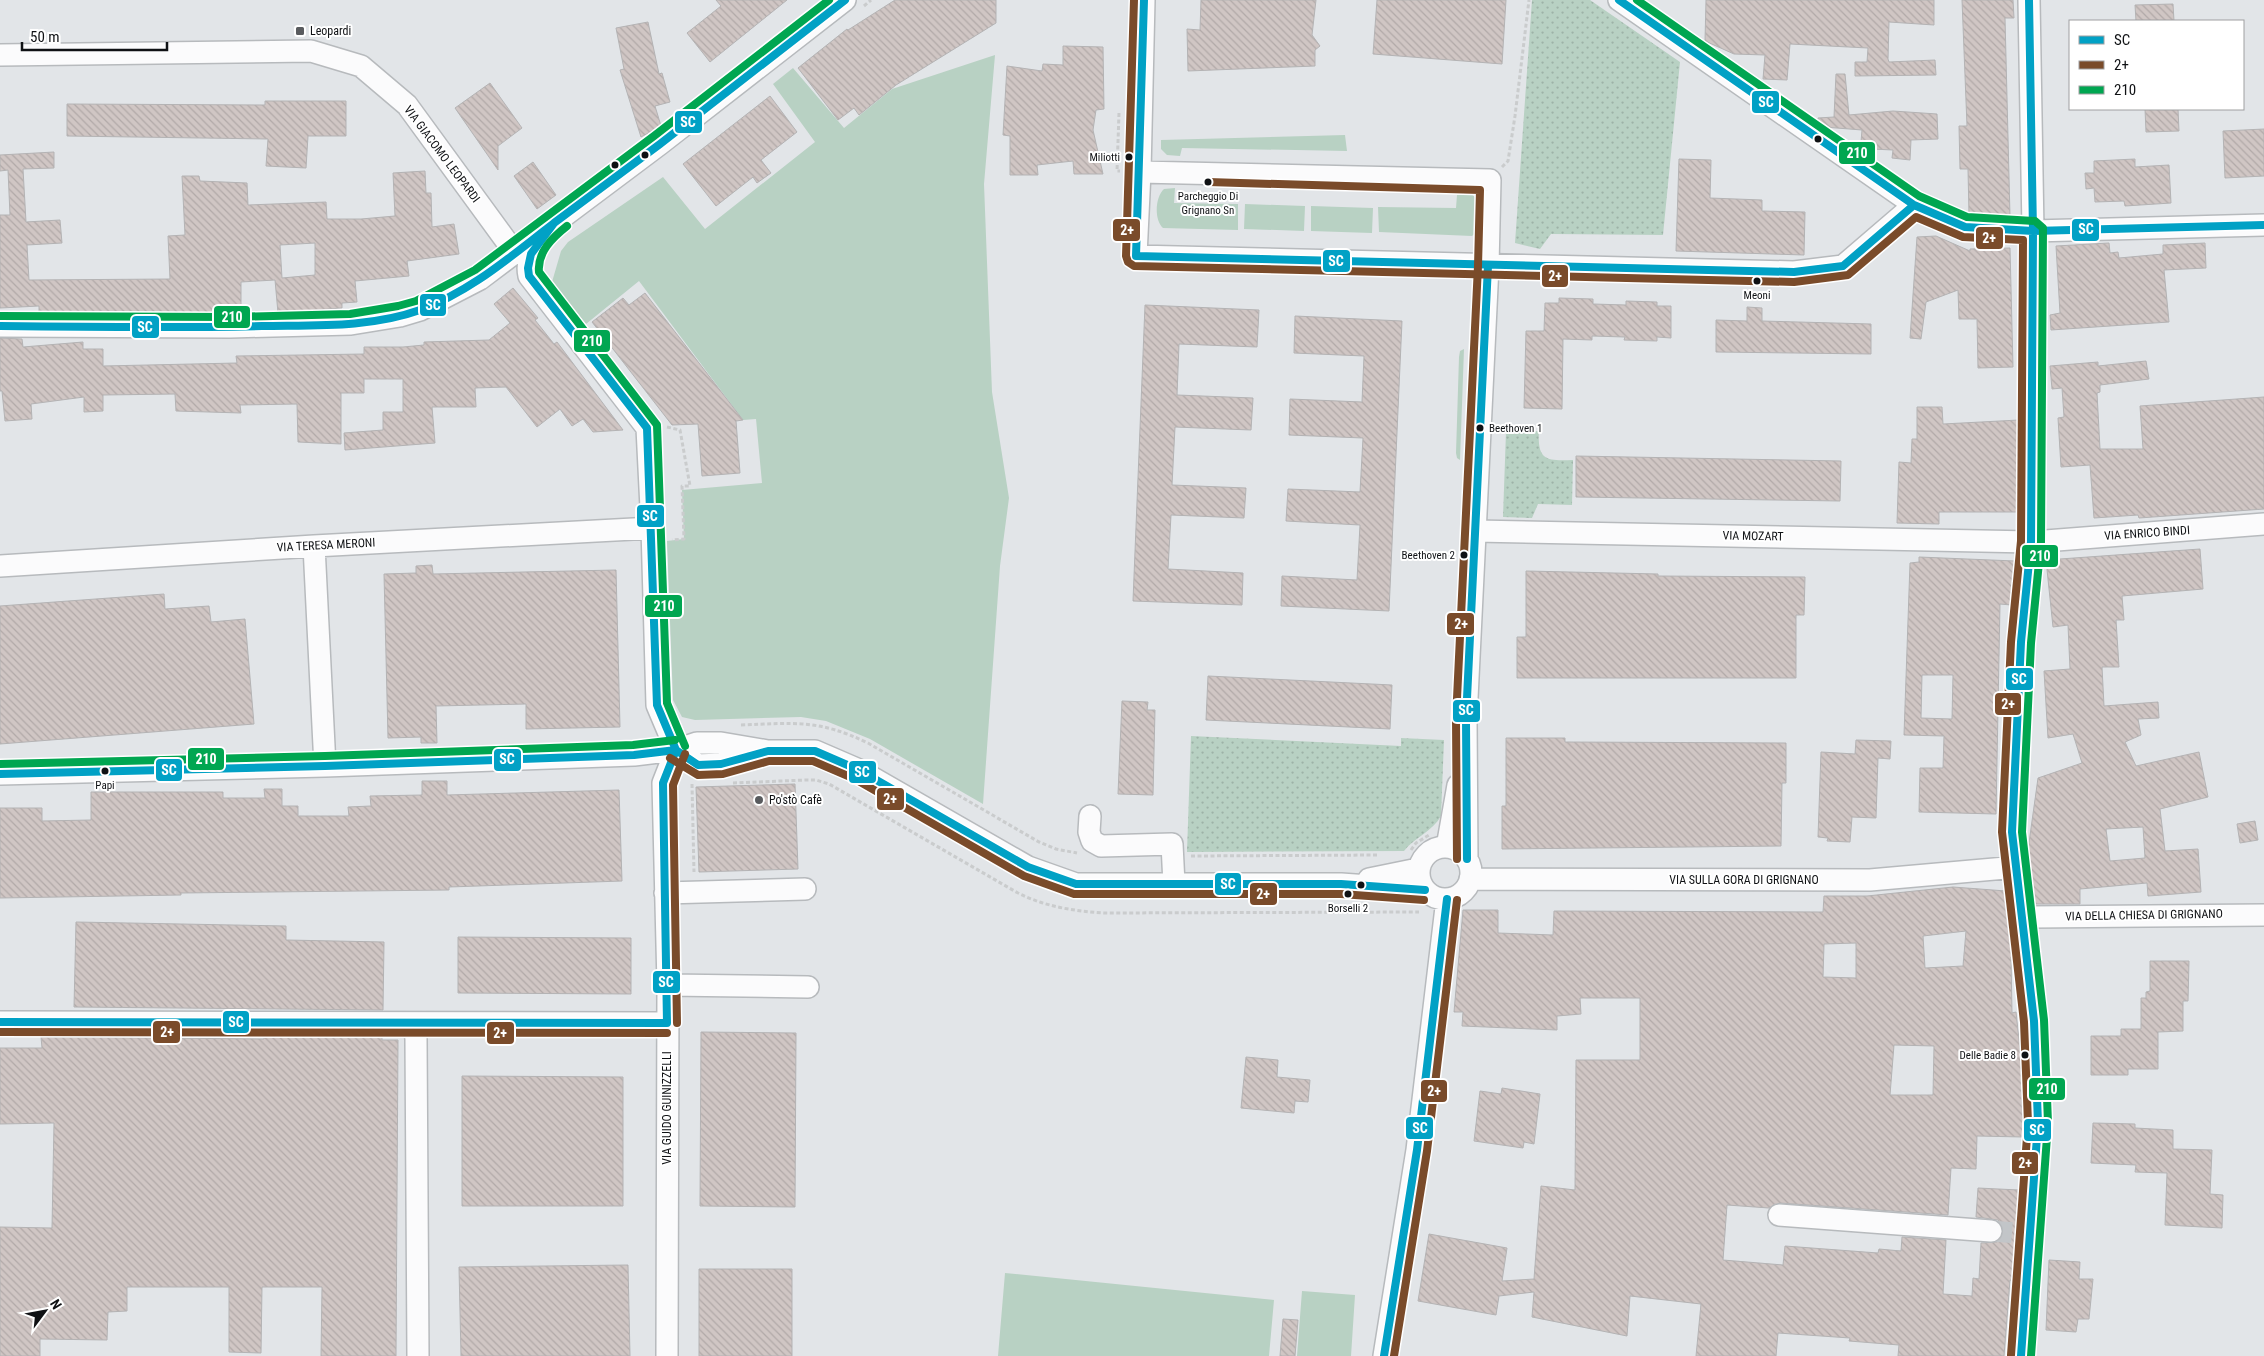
<svg xmlns="http://www.w3.org/2000/svg" width="2264" height="1356" font-family="'Roboto Condensed',sans-serif">
<style>
.grass{fill:#b8d1c3}
.park{fill:url(#park-dots)}
.building{fill:url(#building-back-hatch);stroke:#b4b3b4;fill-rule:evenodd}
.lines{fill:none;stroke-linecap:round;stroke-linejoin:round}
.minor-tunnel{stroke:#c2c5c8;stroke-width:21;stroke-dasharray:21 11;stroke-linecap:butt}
.minor-casing{stroke:#b7babd;stroke-width:24}
.path{stroke:#cacccd;stroke-width:3;stroke-dasharray:4 2.5;stroke-linecap:butt}
.minor{stroke:#fbfbfc;stroke-width:21}
.bus-1-casing{stroke:#fff;stroke-width:11}
.bus-2-casing{stroke:#fff;stroke-width:11}
.bus-3-casing{stroke:#fff;stroke-width:11}
.bus-1{stroke:#01a1c5;stroke-width:8}
.bus-2{stroke:#7a4b2a;stroke-width:8}
.bus-3{stroke:#00a651;stroke-width:8}
.poi-dot{fill:#595b5e;stroke:#fff;stroke-width:2}
.bus-dot{fill:#0f1114;stroke:#fff;stroke-width:2}
.labels{text-anchor:middle;dominant-baseline:central;stroke-width:4;stroke-linejoin:round;paint-order:stroke}
.bus-label{font-size:11px;fill:#0f1114;stroke:#fff}
.poi-label{font-size:12px;fill:#0f1114;stroke:#fff;text-anchor:start}
.street-label{font-size:12px;fill:#0f1114;stroke:#fff}
.line-badge{stroke:#fff;stroke-width:2}
.badge-label{font-size:14px;text-anchor:middle;font-weight:bold;fill:#fff}
</style>
<defs>
<pattern id="park-dots" width="8" height="8" patternUnits="userSpaceOnUse" patternTransform="scale(1.25)"><rect width="8" height="8" fill="#b8d1c3"/><path d="M2 2h.1M6 6h.1" fill="none" stroke="#9db2a7" stroke-width="1.8" stroke-linecap="round"/></pattern>
<pattern id="building-back-hatch" width="6" height="6" patternUnits="userSpaceOnUse" patternTransform="scale(1.25)"><rect width="6" height="6" fill="#d0c6c4"/><path d="M-1 5l2 2M0 0l6 6M5-1l2 2" fill="none" stroke="#b1a9a8"/></pattern>
</defs>
<rect width="100%" height="100%" fill="#e2e5e8"/>
<!-- grass -->
<path class="grass" d="M995,55L984,184L992,392L1009,498L1000,566L983,804L870,739L826,721L801,717L695,720L682,717L673,700L667,541L684,539L682,490L762,483L756,419L743,420L639,281L586,324L552,282L561,251L568,242L663,177L705,229L815,142L773,84L793,68L844,128L892,89Z
M1345,135L1347,151L1182,148L1180,156L1167,155L1161,149V140Z
M1175,188L1174,203L1238,204V230L1163,228C1154,220 1155,197 1164,189Z
M1471,194C1483,201 1479,218 1479,230L1472,236L1379,232L1378,207L1456,208L1457,195Z
M1245,204L1305,206L1304,231L1244,229Z
M1311,206L1373,208L1372,233L1311,231Z
M1464,349L1460,460L1457,458L1456,453L1459,357L1460,351Z
M1005,1273L1274,1300L1269,1356H998Z
M1302,1291L1355,1295L1351,1356H1297Z"/>
<!-- park -->
<path class="park" d="M1532,0H1590L1680,62L1663,235L1551,234L1540,249L1515,243Z
M1539,431C1537,461 1547,461 1573,460L1572,505L1538,504L1532,518L1503,517L1506,432Z
M1191,736L1401,746V738L1444,740L1441,816C1433,831 1415,837 1404,851L1187,852Z"/>
<!-- building -->
<path class="building" d="M716,0H787L710,62L687,33L721,6Z
M895,0H996V23L896,85L859,115L854,108L838,120L798,68L847,29L848,30Z
M1201,0H1316L1312,35L1320,46L1315,50V66L1188,71L1187,29L1200,30Z
M1377,0H1506L1502,64L1373,54Z
M1706,0H1934V25L1889,22L1888,59L1889,62L1935,60L1936,75L1855,76V62H1867L1868,48L1790,44L1787,80L1763,79L1765,55L1734,54L1705,41Z
M1962,0H2013L2014,18H2005L2010,217L1969,215L1968,169H1960L1959,126H1967Z
M2173,4L2174,21H2136L2135,5Z
M648,22L659,74L662,73L670,102L655,106L661,126L641,137L620,70L624,69L616,28Z
M1063,46L1103,47L1104,109L1096,110L1093,130L1103,174H1074L1073,161L1037,165L1038,175H1010V136L1003,135L1007,66L1042,71L1043,64L1063,65Z
M1836,74H1845L1849,115L1893,111L1937,114L1938,139L1911,140L1910,160L1892,158L1893,150L1872,149V143L1861,142L1862,130L1824,127L1818,123V118L1834,117Z
M490,83L522,128L498,146V170L455,108Z
M770,96L797,132L761,160L771,173L757,183L753,177L716,206L683,164Z
M265,101H346V136H308L306,168L266,166L268,139L67,136V104L265,105Z
M2145,109H2178L2179,131L2146,132Z
M2264,129V176L2225,178L2223,131Z
M54,152V168L23,169L26,222L60,220L62,243L27,245L29,280L170,279L168,236L185,235L182,176H199L200,181L247,183L248,205L326,202L327,219H361L395,216L393,173L425,171L426,193H431L432,227L454,224L459,254L407,261L409,276L355,281L357,302L342,303V308L278,313L275,280L241,282V314L39,313V306L0,308V215H10L8,170L0,171V155ZM315,243V275L282,278L280,245Z
M1679,159L1711,160L1710,198L1762,200V211L1805,212L1804,255L1676,251Z
M2135,159V167L2169,165L2171,203L2125,206L2124,201L2095,202L2094,188L2086,189L2085,173H2094V161Z
M533,162L556,195L537,209L514,176Z
M1936,236L1970,251V249L2010,248L2013,367L1978,368L1977,319H1959L1958,290L1926,302L1921,339L1910,338L1917,237Z
M2109,243L2110,253L2118,252L2119,258L2163,254V245L2205,243L2206,268L2164,270L2169,322L2051,330L2050,315L2060,313L2056,246Z
M513,288L538,318L535,320L554,344L557,342L623,430L593,432L583,419L572,426L560,409L537,427L506,387L475,388L476,407H432L435,443L345,450L344,433L383,430V412H403V379H364V393H341V444L298,442L297,404L240,405L241,413L176,411L175,394L103,395V411L84,412V397L31,404L32,419L5,421L2,391H0V338L22,339L23,347L83,342V349H103V366L237,363L236,356L364,354V347H403L424,345V342L489,340L510,323L494,304Z
M645,293L743,420L736,421L740,473L702,476L698,424L672,425L592,322L623,298L629,305Z
M1559,298L1593,299V304L1626,305V301L1657,302V306H1671V338L1657,337V341L1624,340L1625,337L1592,336V340L1563,339L1562,409L1524,408L1526,331H1544L1545,303H1559Z
M1145,305L1259,310L1257,347L1179,344L1177,395L1253,398L1251,430L1175,427L1172,485L1246,488L1244,518L1171,515L1168,569L1243,573L1242,605L1133,601Z
M1747,307L1762,308V321L1871,324V354L1716,352V320L1747,321Z
M1295,316L1402,321L1389,611L1281,606L1282,576L1357,580L1360,525L1286,521L1288,489L1360,492L1363,438L1289,435L1290,399L1362,402L1364,356L1294,353Z
M2146,361L2149,379L2100,385V392L2097,393L2100,449H2143L2140,406L2264,397V509L2139,518L2138,515L2094,518L2090,465L2061,467L2058,418L2064,417L2062,388L2052,389L2050,366L2098,362V366Z
M1917,407H1942L1943,424L2019,420V512H1939V524L1897,523L1899,462L1911,463L1912,439H1917Z
M1576,456L1841,461L1840,501L1576,497Z
M2200,549L2203,589L2122,596L2124,620H2116L2119,667H2102L2104,706L2158,702L2159,718L2138,719L2141,735L2125,742L2136,766L2199,752L2208,797L2160,809L2165,851L2198,849L2201,892L2148,896L2147,883L2080,889V904H2033L2027,857L2038,778L2082,763L2073,734L2048,738L2044,671L2070,669L2068,625L2053,627L2046,560ZM2143,827L2145,858L2110,861L2106,829Z
M1919,557L2015,561L2011,605L2000,604L1996,814L1919,812L1920,768H1943L1944,736L1904,735L1910,563L1919,562ZM1922,675H1953L1952,719L1921,718Z
M432,565L433,574L616,570L620,727L526,729V704L436,706L437,743H421V737L388,738L384,574L416,573V566Z
M1526,571L1658,574V576L1805,577L1804,615H1796V678H1517V637H1526Z
M164,594L165,609L209,606L211,622L245,619L254,724L0,744V606Z
M1208,676L1392,685L1390,729L1206,720Z
M1122,701L1148,702L1147,710H1155L1153,795L1118,794Z
M1506,738H1565V742L1786,743V783H1782L1781,846L1502,849V806H1506Z
M1856,740L1891,741L1890,759L1878,758L1876,818L1852,817L1850,842L1827,841L1828,838L1818,837L1821,752L1855,754Z
M422,781H447V795L619,790L622,881L449,887V890L181,893V895L0,898V808H42V821L91,820V792H223V798H265L264,789H282V806H298V816H349L348,807L371,806L370,796L422,795Z
M795,784L798,869L699,872L696,787Z
M2255,821L2258,840L2240,843L2237,824Z
M1953,887L2006,891L2014,956L2011,957L2012,1013L2016,1012L2021,1058L2023,1137L1977,1136L1976,1169L1951,1168L1948,1215L1780,1203L1769,1208L1727,1205L1723,1260L1783,1265L1785,1246L1878,1253L1879,1249L1901,1251L1902,1237L1946,1240L1943,1294L1972,1296L1973,1278L1979,1279L1981,1243L1997,1242L2002,1238L2003,1231L2002,1225L1998,1220L1976,1217L1978,1188L2019,1190L2014,1281L2010,1280L2004,1356H1898L1899,1345L1849,1341L1850,1338L1778,1333L1776,1356H1696L1701,1304L1630,1296L1627,1336L1532,1317L1534,1292L1499,1296L1496,1315L1418,1301L1429,1234L1507,1248L1502,1281L1534,1279L1541,1186L1575,1190L1576,1060H1640V998H1580L1581,1014L1557,1016V1030L1462,1026L1463,1012H1454L1463,910H1498V933L1553,935L1554,911L1823,912L1824,896H1867ZM1966,931L1963,966L1925,968L1923,936ZM1856,943V978L1823,977L1824,944ZM1894,1045L1934,1046L1933,1095H1890Z
M76,922L286,926V940L384,942L383,1010L74,1007Z
M458,937L631,938V994L458,993Z
M2150,961H2189L2188,1001H2183V1031L2158,1032V1069H2128V1075H2091V1036H2121V1029H2141V998H2146V992L2150,991Z
M701,1032L796,1033L795,1207L700,1206Z
M264,1035H382V1040H398L396,1356H321L322,1287H262L261,1353L229,1352V1287H127V1311L108,1312L107,1340L40,1339V1356H0V1227L52,1228L54,1123L0,1124V1048H42L41,1037L264,1039Z
M1246,1057L1278,1060L1277,1077L1310,1080L1308,1102L1295,1101L1294,1113L1241,1108Z
M462,1076L623,1077V1206H462Z
M1502,1088L1540,1094L1534,1144L1524,1142L1523,1148L1474,1141L1480,1091L1501,1094Z
M2093,1123L2135,1124V1128L2173,1130V1149L2212,1150L2210,1194L2223,1195L2222,1228L2165,1225L2167,1173L2135,1172L2136,1165L2091,1163Z
M2049,1260L2080,1262L2079,1279H2093L2089,1319H2078L2076,1332L2046,1330Z
M628,1265L630,1356H461L459,1267Z
M699,1269H792V1356H699Z
M1283,1319L1298,1320L1295,1356H1280Z"/>
<g class="lines">
<!-- minor-tunnel -->
<path class="minor-tunnel" d="M1991,1231L2017,1233"/>
<!-- minor casing -->
<g class="minor-casing">
<path id="minor" d="M1144,0L1140,172L1136,256L1794,272L1843,266L1914,205
M1619,0L1914,205L1965,227L2033,231L2264,225
M0,55L311,51L361,66L407,105L515,253
M1140,172L1490,180L1488,266L1466,719L1467,859
M554,223C541,238 524,254 529,276L647,428L652,528L657,705L676,750L663,783L668,985L667,1356
M0,326L230,327L351,324L400,316L420,310L480,279L660,144L845,0
M1475,531L2031,542L2264,524
M314,546L325,766
M0,566L314,546L652,528
M676,750L698,765L721,764L762,753
M0,774L325,766L634,755L676,750L697,743H721L768,751H815L859,770L1028,867L1076,884H1341L1425,890
M1090,816L1089,832L1092,841L1101,846L1172,844L1174,884
M1419 873a26 26 0 1 1 52 0a26 26 0 1 1-52 0Z
M1447,847L1458,785
M1369,879L1418,869
M1470,879L1870,880L2017,867
M665,893L805,889
M2024,917L2264,915
M668,985L808,987
M0,1022L667,1023
M414,1023L416,1039L418,1356
M1779,1215L1991,1231
M1384,1356L1417,1150L1447,899
M2021,1356L2038,1123L2034,1021L2012,832L2021,642L2031,542L2033,231L2029,0"/>
</g>
<!-- path -->
<path class="path" d="M864,6L871,0
M1119,113L1117,171H1120
M1502,167L1508,161L1515,116L1529,0
M667,427L680,430L690,486H682L684,539L672,540
M741,725C794,723 818,719 868,743L1039,842L1056,849L1077,853
M733,783L805,780H816L829,784L1018,893C1046,907 1074,911 1104,913L1419,912
M692,784L694,872
M1411,850L1416,843L1429,835
M1191,856L1379,855"/>
<!-- minor -->
<use href="#minor" class="minor"/>
<!-- bus-1 casing -->
<g class="bus-1-casing">
<path id="bus-1" d="M1619,0L1914,205L1965,227L2033,231L2264,225
M1136,256L1794,272L1843,266L1914,205
M1136,256L1144,0
M0,326C87,327 175,328 262,326C314,325 370,328 420,310C470,292 511,256 553,224
M676,750L698,765L721,764L768,751H815L859,770L1028,867L1076,884H1341L1425,890
M0,774L325,766L634,755L676,750
M1467,859L1466,719L1488,266
M0,1022L667,1023L663,783L676,750L657,705L647,428L529,276L528,268L531,254L554,223L660,144L845,0
M1384,1356L1417,1150L1447,899
M2021,1356L2038,1123L2034,1021L2012,832L2021,642L2031,542L2033,231L2029,0"/>
</g>
<!-- bus-2 casing -->
<g class="bus-2-casing">
<path id="bus-2" d="M1134,0L1126,256L1128,262L1134,266L1794,282L1848,275L1916,217L1963,237L2023,240L2021,541L2011,642L2002,832L2024,1022L2028,1123L2011,1355
M1208,182L1480,190L1478,266L1456,719L1457,859
M670,758L698,775L723,774L769,761H813L855,779L1024,876L1074,894H1341L1424,900
M677,1023L673,785L685,754
M0,1032L667,1033
M1394,1356L1427,1151L1457,900"/>
</g>
<!-- bus-3 casing -->
<g class="bus-3-casing">
<path id="bus-3" d="M1637,0L1919,196L1967,217L2035,221L2043,228L2041,542L2031,643L2022,832L2044,1020L2048,1123L2031,1356
M567,226C553,237 537,252 539,272L657,425L667,703L685,746
M0,316L230,317L350,314L398,306L416,301L475,270L654,136L829,0
M0,764L325,756L633,745L675,740"/>
</g>
<!-- bus-1 -->
<use href="#bus-1" class="bus-1"/>
<!-- bus-2 -->
<use href="#bus-2" class="bus-2"/>
<!-- bus-3 -->
<use href="#bus-3" class="bus-3"/>
</g>
<!-- markers -->
<g class="poi-dot">
<rect x="295" y="26" width="10" height="10" rx="2.5"/>
<circle cx="759" cy="800" r="5"/>
</g>
<g class="bus-dot">
<circle cx="1818" cy="139" r="4.5"/>
<circle cx="645" cy="155" r="4.5"/>
<circle cx="1129" cy="157" r="4.5"/>
<circle cx="615" cy="165" r="4.5"/>
<circle cx="1208" cy="182" r="4.5"/>
<circle cx="1757" cy="281" r="4.5"/>
<circle cx="1480" cy="428" r="4.5"/>
<circle cx="1464" cy="555" r="4.5"/>
<circle cx="105" cy="771" r="4.5"/>
<circle cx="1361" cy="885" r="4.5"/>
<circle cx="1348" cy="894" r="4.5"/>
<circle cx="2025" cy="1055" r="4.5"/>
</g>
<g class="labels">
<!-- bus labels -->
<g class="bus-label">
<text x="1120" y="157" text-anchor="end">Miliotti</text>
<text x="1208" y="196">Parcheggio Di<tspan x="1208" dy="14">Grignano Sn</tspan></text>
<text x="1757" y="295">Meoni</text>
<text x="1489" y="428" text-anchor="start">Beethoven 1</text>
<text x="1455" y="555" text-anchor="end">Beethoven 2</text>
<text x="105" y="785">Papi</text>
<text x="1348" y="908">Borselli 2</text>
<text x="2016" y="1055" text-anchor="end">Delle Badie 8</text>
</g>
<!-- poi labels -->
<g class="poi-label">
<text x="310" y="31">Leopardi</text>
<text x="769" y="800">Po'stò Cafè</text>
</g>
<!-- street labels -->
<g class="street-label">
<text transform="translate(442 154) rotate(53)">VIA GIACOMO LEOPARDI</text>
<text transform="translate(2147 533) rotate(-4)">VIA ENRICO BINDI</text>
<text transform="translate(1753 536) rotate(1)">VIA MOZART</text>
<text transform="translate(326 545) rotate(-3)">VIA TERESA MERONI</text>
<text x="1744" y="880">VIA SULLA GORA DI GRIGNANO</text>
<text transform="translate(2144 915) rotate(-1)">VIA DELLA CHIESA DI GRIGNANO</text>
<text transform="translate(667 1108) rotate(-90)">VIA GUIDO GUINIZZELLI</text>
</g>
</g>
<g class="line-badge">
<rect x="1751" y="90" width="29" height="24" rx="5" fill="#01a1c5"/>
<rect x="674" y="110" width="29" height="24" rx="5" fill="#01a1c5"/>
<rect x="1838" y="141" width="38" height="24" rx="5" fill="#00a651"/>
<rect x="2071" y="218" width="29" height="24" rx="5" fill="#01a1c5"/>
<rect x="1112" y="218" width="29" height="24" rx="5" fill="#7a4b2a"/>
<rect x="1975" y="226" width="29" height="24" rx="5" fill="#7a4b2a"/>
<rect x="1322" y="249" width="29" height="24" rx="5" fill="#01a1c5"/>
<rect x="1541" y="264" width="28" height="24" rx="5" fill="#7a4b2a"/>
<rect x="419" y="293" width="28" height="24" rx="5" fill="#01a1c5"/>
<rect x="213" y="305" width="38" height="24" rx="5" fill="#00a651"/>
<rect x="131" y="315" width="29" height="24" rx="5" fill="#01a1c5"/>
<rect x="573" y="329" width="38" height="24" rx="5" fill="#00a651"/>
<rect x="636" y="504" width="29" height="24" rx="5" fill="#01a1c5"/>
<rect x="2021" y="544" width="38" height="24" rx="5" fill="#00a651"/>
<rect x="644" y="594" width="39" height="24" rx="5" fill="#00a651"/>
<rect x="1446" y="612" width="29" height="24" rx="5" fill="#7a4b2a"/>
<rect x="2005" y="667" width="29" height="24" rx="5" fill="#01a1c5"/>
<rect x="1994" y="692" width="28" height="24" rx="5" fill="#7a4b2a"/>
<rect x="1452" y="699" width="29" height="24" rx="5" fill="#01a1c5"/>
<rect x="187" y="747" width="38" height="24" rx="5" fill="#00a651"/>
<rect x="493" y="748" width="29" height="24" rx="5" fill="#01a1c5"/>
<rect x="155" y="758" width="28" height="24" rx="5" fill="#01a1c5"/>
<rect x="848" y="760" width="29" height="24" rx="5" fill="#01a1c5"/>
<rect x="876" y="787" width="29" height="24" rx="5" fill="#7a4b2a"/>
<rect x="1214" y="872" width="28" height="24" rx="5" fill="#01a1c5"/>
<rect x="1249" y="882" width="29" height="24" rx="5" fill="#7a4b2a"/>
<rect x="652" y="970" width="29" height="24" rx="5" fill="#01a1c5"/>
<rect x="222" y="1010" width="28" height="24" rx="5" fill="#01a1c5"/>
<rect x="152" y="1020" width="29" height="24" rx="5" fill="#7a4b2a"/>
<rect x="486" y="1021" width="29" height="24" rx="5" fill="#7a4b2a"/>
<rect x="2028" y="1077" width="38" height="24" rx="5" fill="#00a651"/>
<rect x="1420" y="1079" width="28" height="24" rx="5" fill="#7a4b2a"/>
<rect x="1405" y="1116" width="29" height="24" rx="5" fill="#01a1c5"/>
<rect x="2023" y="1118" width="29" height="24" rx="5" fill="#01a1c5"/>
<rect x="2011" y="1151" width="28" height="24" rx="5" fill="#7a4b2a"/>
</g>
<g class="badge-label">
<text x="1766" y="107">SC</text>
<text x="688" y="127">SC</text>
<text x="1857" y="158">210</text>
<text x="2086" y="234">SC</text>
<text x="1127" y="235">2+</text>
<text x="1989" y="243">2+</text>
<text x="1336" y="266">SC</text>
<text x="1555" y="281">2+</text>
<text x="433" y="310">SC</text>
<text x="232" y="322">210</text>
<text x="145" y="332">SC</text>
<text x="592" y="346">210</text>
<text x="650" y="521">SC</text>
<text x="2040" y="561">210</text>
<text x="664" y="611">210</text>
<text x="1461" y="629">2+</text>
<text x="2019" y="684">SC</text>
<text x="2008" y="709">2+</text>
<text x="1466" y="715">SC</text>
<text x="206" y="764">210</text>
<text x="507" y="764">SC</text>
<text x="169" y="775">SC</text>
<text x="862" y="777">SC</text>
<text x="890" y="804">2+</text>
<text x="1228" y="889">SC</text>
<text x="1263" y="899">2+</text>
<text x="666" y="987">SC</text>
<text x="236" y="1027">SC</text>
<text x="167" y="1037">2+</text>
<text x="500" y="1038">2+</text>
<text x="2047" y="1094">210</text>
<text x="1434" y="1096">2+</text>
<text x="1420" y="1133">SC</text>
<text x="2037" y="1135">SC</text>
<text x="2025" y="1168">2+</text>
</g>
<!-- legend -->
<rect x="2069" y="20" width="175" height="90" fill="#ffffff" stroke="#9fa0a1"/>
<rect x="2079" y="36" width="25" height="8" fill="#01a1c5" stroke="#9fa0a1"/>
<text x="2114" y="45" font-size="15" fill="#0f1114">SC</text>
<rect x="2079" y="61" width="25" height="8" fill="#7a4b2a" stroke="#9fa0a1"/>
<text x="2114" y="70" font-size="15" fill="#0f1114">2+</text>
<rect x="2079" y="86" width="25" height="8" fill="#00a651" stroke="#9fa0a1"/>
<text x="2114" y="95" font-size="15" fill="#0f1114">210</text>
<!-- north arrow -->
<g transform="translate(45 1311) rotate(58)" stroke="#ffffff" stroke-width="4" paint-order="stroke">
<path d="M0-4L9 19L0 12L-9 19Z" fill="#0f1114"/>
<text y="-8" font-size="14" font-weight="bold" text-anchor="middle" fill="#0f1114">N</text>
</g>
<!-- scale -->
<path d="M22 42v8h145v-8" fill="none" stroke="#0f1114" stroke-width="2.5"/>
<text x="30" y="42" font-size="15" fill="#0f1114" stroke="#ffffff" stroke-width="4" paint-order="stroke">50 m</text>
</svg>
